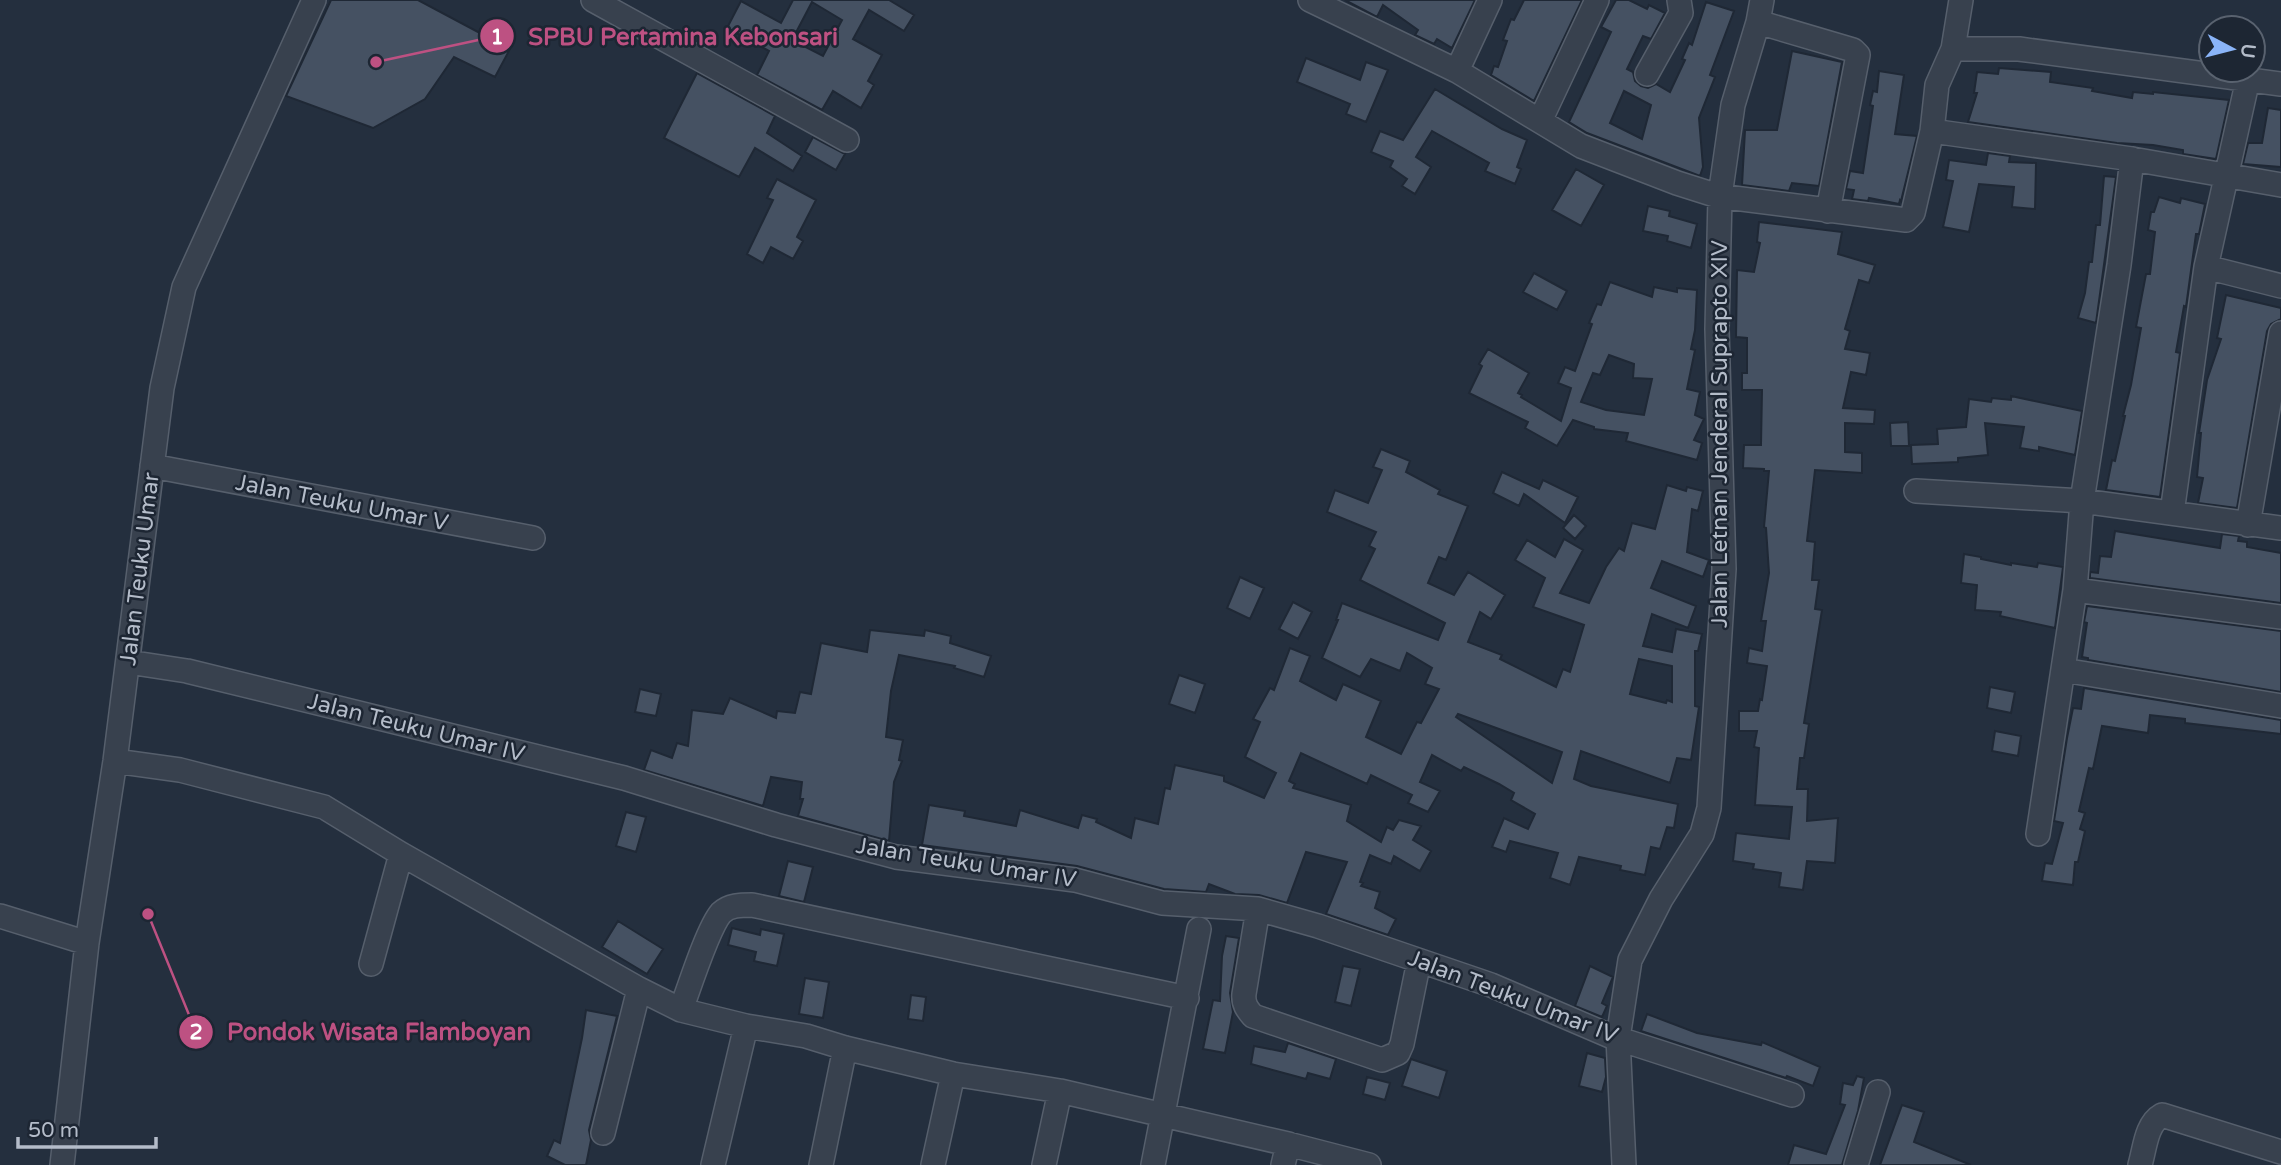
<svg xmlns="http://www.w3.org/2000/svg" width="2281" height="1165" font-family="'Varela Round',sans-serif">
<style>
.building{fill:#455162;stroke:#1f2835;stroke-width:2;fill-rule:evenodd}
.lines{fill:none;stroke-linecap:round;stroke-linejoin:round}
.minor-casing{stroke:#565f6c;stroke-width:26}
.minor{stroke:#38414e;stroke-width:23}
.labels{text-anchor:middle;dominant-baseline:central;stroke-width:5;stroke-linejoin:round;paint-order:stroke}
.street-label{font-size:23px;fill:#b4bcc9;stroke:#1d2633}
.leader{fill:none;stroke:#bd5182;stroke-width:2.5}
.callout-dot{fill:#bd5182;stroke:#1d2633;stroke-width:2.5}
.mark-label{font-size:21px;text-anchor:middle;font-weight:bold;fill:#fff}
.callout-label{font-size:24px;text-anchor:middle;font-weight:bold;fill:#bd5182;stroke:#1d2633;stroke-width:5;stroke-linejoin:round;paint-order:stroke}
</style>
<rect width="100%" height="100%" fill="#242f3e"/>
<!-- building -->
<path class="building" d="M331,0H418L510,49L495,77L454,57L425,99L373,128L286,96Z
M793,0H889L914,15L904,31L869,10L853,39L882,55L868,81L874,85L861,108L833,91L822,110L757,75L769,51L727,28L741,1L781,23ZM812,2L842,20L823,56L792,40Z
M1345,0H1475L1452,48L1437,39L1434,44L1415,35L1418,30L1383,5L1377,17Z
M1524,0H1582L1534,101L1491,75L1494,66L1498,67L1507,41L1503,40L1511,19L1514,20Z
M1616,0H1629L1647,9L1649,5L1665,13L1651,39L1643,36L1627,69L1633,72L1635,81L1641,86L1648,88L1656,84L1670,92L1685,60L1682,59L1689,43L1692,45L1706,2L1734,11L1710,75L1715,77L1699,118L1703,167L1700,176L1587,133L1569,122L1611,32L1601,27ZM1624,91L1651,105L1642,139L1610,123Z
M1792,51L1842,62L1819,186L1792,183L1789,191L1742,185L1745,130H1777Z
M1306,58L1360,80L1366,62L1388,70L1366,122L1346,114L1350,104L1297,82Z
M1999,68L2051,72L2050,82L2093,88L2092,91L2132,98L2133,92L2153,94V92L2229,100L2216,159L2183,154V150L2153,145L2117,143L1968,122L1977,93H1974L1977,72L1998,74Z
M1879,71L1904,75L1895,134L1917,136L1901,201L1900,200L1899,204L1869,198L1868,201L1852,199L1854,190L1846,189L1850,171L1863,173L1873,106L1870,105L1873,91L1877,92Z
M697,73L775,116L767,133L802,156L793,171L755,148L739,177L664,138Z
M1435,89L1502,129L1527,140L1517,167L1521,169L1515,184L1485,171L1489,163L1432,131L1416,157L1431,167L1415,194L1402,186L1407,179L1390,167L1393,161L1371,152L1380,131L1403,140Z
M2268,108L2281,110V167L2243,164L2248,143H2262Z
M813,137L845,154L836,170L805,152Z
M1988,153L2010,156L2009,162L2036,163L2035,209L2012,207L2014,187L1979,184L1969,232L1943,227L1953,181L1946,180L1949,160L1986,165Z
M1576,169L1604,185L1581,226L1552,210Z
M2104,176L2116,177L2096,323L2078,318L2085,293L2089,262H2092L2096,225H2100Z
M777,179L816,200L797,237L803,241L793,259L771,247L763,263L747,254L773,200L767,198Z
M2159,197L2180,203L2181,198L2205,204L2199,234H2196L2186,307L2184,306L2176,352L2180,353L2160,497L2106,490L2112,460L2115,461L2125,416H2123L2131,385L2141,328L2136,327L2146,274H2150L2155,232L2148,230L2151,212H2154Z
M1648,206L1670,211L1669,216L1697,224L1691,248L1667,241L1668,236L1643,231Z
M1759,222L1842,232L1838,254L1875,265L1869,283L1859,280L1845,329L1850,331L1845,349L1870,353L1866,375L1851,372L1843,408L1875,410L1874,424L1845,423V452L1862,453V473L1815,470L1807,541L1815,542L1812,580H1819L1815,609L1822,610L1804,723L1809,724L1804,758H1800L1797,789H1808L1807,821L1838,818L1835,863L1807,861L1803,890L1779,887L1781,873L1753,869L1754,864L1733,861L1736,833L1789,839L1792,807L1755,805L1759,748L1754,747L1757,731H1739V711H1758L1760,699L1762,700L1767,666L1747,663L1749,648L1762,651L1766,621H1761L1769,573L1766,528L1764,527L1769,471H1764V469L1743,468L1744,445H1761L1762,390H1742V373H1747V338L1736,337L1737,270L1754,272L1760,243L1757,242Z
M1534,273L1567,291L1557,310L1523,292Z
M1610,282L1652,297L1654,287L1677,292V288L1697,290L1695,330L1691,349L1695,350L1687,389L1700,392L1695,415L1704,419L1694,440L1702,443L1697,460L1626,441L1628,433L1594,429V427L1573,420L1557,446L1525,428L1528,422L1469,393L1482,366L1479,364L1488,349L1529,373L1518,393L1522,395L1521,397L1561,421L1571,388L1558,383L1565,367L1575,371L1592,324L1589,323L1597,304L1601,305ZM1609,355L1634,364L1633,378L1652,379L1644,415L1606,410L1581,402L1593,373L1600,375Z
M2226,295L2281,308V319L2271,324L2267,331L2237,508L2198,503L2203,478L2197,477L2201,433H2199L2207,380L2221,339L2217,338Z
M2011,396L2082,411L2075,455L2039,447V451L2020,448L2024,427L1985,423L1988,455L1958,458V462L1912,464L1911,445L1938,444L1937,429L1966,427L1969,399L1991,402L1992,398L2011,400Z
M1908,422L1909,446H1891L1890,423Z
M1381,449L1410,461L1406,472L1440,490L1438,494L1468,506L1446,560L1439,557L1428,583L1454,595L1468,572L1505,595L1491,619L1480,612L1468,642L1502,655L1500,659L1556,687L1563,669L1570,672L1584,625L1533,607L1545,578L1515,560L1527,540L1555,557L1564,539L1583,550L1560,593L1589,603L1606,567L1619,548L1624,551L1632,523L1655,529L1667,485L1686,491L1687,487L1703,491L1698,511L1692,509L1687,552L1709,560L1703,577L1662,561L1651,588L1696,606L1688,628L1652,614L1643,646L1672,652L1676,629L1702,634L1698,651H1695V706L1699,707L1691,760L1677,758L1670,783L1581,751L1574,779L1591,786L1678,804L1674,828L1667,827L1660,849L1651,847L1645,875L1620,870L1621,866L1579,857L1570,885L1550,878L1558,853L1510,841L1506,852L1492,847L1504,818L1528,829L1535,814L1511,800L1514,793L1499,784L1464,767L1461,771L1432,755L1420,782L1440,791L1428,812L1408,803L1412,795L1371,775L1367,784L1301,753L1289,781L1295,784L1293,788L1351,805L1347,821L1381,842L1387,827L1393,830L1399,820L1421,826L1413,840L1431,851L1420,871L1394,856L1391,864L1370,855L1360,882L1363,883L1361,886L1380,892L1375,908L1396,919L1388,935L1326,914L1347,862L1306,852L1287,903L1259,895L1235,894L1209,884L1206,892L1164,889L1077,866L922,845L929,805L965,811L964,816L1016,826L1020,810L1078,828L1082,815L1097,819L1096,822L1131,838L1135,818L1158,824L1165,788L1170,789L1175,765L1224,776V781L1264,798L1276,773L1245,757L1260,722L1253,719L1270,688L1274,690L1290,648L1310,656L1300,681L1336,700L1343,684L1381,701L1366,737L1401,754L1417,722L1421,723L1439,689L1425,684L1432,668L1407,653L1400,671L1371,659L1360,677L1322,658L1338,620H1336L1342,603L1438,640L1445,623L1360,580L1375,549L1369,546L1376,532L1327,512L1335,490L1368,503L1382,470L1373,467ZM1639,659L1672,666V702L1667,700L1666,703L1630,694ZM1458,714L1562,752L1552,783L1456,717Z
M1502,472L1539,489L1543,480L1578,497L1565,523L1524,494L1519,506L1493,493Z
M1574,515L1586,526L1575,539L1563,528Z
M2115,531L2220,548L2222,534L2239,536L2238,541L2247,542V547L2281,553V603L2090,578V572L2098,573L2100,556L2111,557Z
M1964,554L1981,557V559L2011,565V563L2037,567L2038,563L2063,567L2055,628L2000,616L2001,612L1975,610L1977,585L1961,583Z
M1240,577L1264,588L1250,619L1227,608Z
M1293,602L1312,612L1298,639L1279,629Z
M2087,606L2281,631V692L2088,660V658L2082,657L2087,623L2084,622Z
M870,630L924,636L925,630L951,636L950,643L991,656L984,677L954,668L955,666L899,655L891,691L886,737L903,740L899,760L902,761L894,782L889,841L798,816L803,799H800L802,782L771,777L763,806L644,770L651,750L672,758L677,743L688,746L692,710L723,714L730,698L776,718L777,711L795,713L800,692L811,694L821,643L867,652Z
M1179,675L1205,684L1195,713L1169,704Z
M1990,687L2015,692L2011,713L1987,708Z
M2084,688L2281,720V734L2185,723V719L2150,715L2148,733L2102,726L2093,769L2089,768L2079,811L2085,813L2080,829L2085,831L2078,862H2075L2073,885L2042,881L2045,863L2052,864L2063,823L2054,821L2067,738L2073,708L2081,709Z
M640,689L661,694L656,716L635,712Z
M1995,731L2021,736L2018,756L1992,751Z
M626,812L646,817L636,852L616,846Z
M788,861L813,867L804,902L779,896Z
M618,921L663,949L647,974L602,947Z
M732,928L760,935L761,929L784,934L777,966L754,961L756,952L728,945Z
M1226,936L1239,938L1230,993L1233,1012L1225,1053L1203,1049L1213,1000L1220,1001L1222,956Z
M1343,966L1360,969L1351,1006L1335,1002Z
M1590,966L1613,977L1602,1003L1607,1006L1602,1017L1575,1006Z
M805,978L829,982L823,1018L799,1014Z
M911,995L926,997L923,1021L908,1019Z
M586,1010L617,1016L589,1130L591,1140L586,1165H565L547,1156L554,1140L560,1143L582,1038Z
M1647,1014L1697,1033L1761,1045L1762,1042L1820,1067L1813,1086L1787,1076L1786,1078L1641,1031Z
M1288,1043L1336,1059L1330,1079L1308,1073L1306,1079L1251,1064L1254,1046L1285,1052Z
M1587,1053L1605,1058L1606,1077L1602,1092L1579,1086Z
M1411,1059L1447,1071L1439,1098L1402,1086Z
M1857,1076L1864,1078L1858,1111L1842,1165H1788L1794,1145L1826,1154L1845,1105L1840,1104L1843,1083L1853,1085Z
M1367,1077L1390,1083L1385,1100L1363,1094Z
M1902,1105L1924,1112L1914,1142L1971,1165H1880Z"/>
<g class="lines">
<!-- minor casing -->
<g class="minor-casing">
<path id="minor" d="M593,0L847,140
M1310,0L1457,71L1581,146L1677,183L1718,196L1906,220L1913,213L1932,131L1937,85L1953,49H2019L2281,84
M1758,22L1853,50L1858,55L1828,211
M1953,49L1961,0
M1457,71L1490,0
M1647,74L1681,13L1679,0
M1540,121L1597,0
M1932,131L2132,159L2281,185
M2206,267L2281,286
M152,466L533,538
M1916,491L2082,501L2281,528
M2172,513L2206,267L2248,79
M2248,525L2281,333
M2075,590L2281,617
M128,662L187,671L624,778L776,825L896,857L1075,880L1162,903L1258,909L1318,926L1491,985L1610,1036L1792,1095
M2063,670L2281,706
M115,761L180,770L324,807L401,854L639,989L681,1010L746,1026L806,1036L845,1048L953,1074L1060,1091L1288,1144L1369,1165
M2038,834L2075,590L2082,501L2119,265L2132,159
M1258,909L1244,994C1243,1004 1247,1009 1253,1016L1382,1060L1398,1053L1402,1044L1419,961
M0,916L87,943
M371,964L401,854
M681,1010C689,988 708,928 721,913C729,905 741,905 752,905L1187,998
M603,1133L639,989
M62,1165L87,943L115,761L162,388L184,287L314,0
M713,1165L746,1026
M821,1165L845,1048
M933,1165L953,1074
M1044,1165L1060,1091
M1153,1165L1199,929
M1283,1165L1288,1144
M1624,1165L1618,1038L1630,960L1661,899L1702,834L1709,808L1724,569L1717,329L1720,196L1733,105L1758,22L1762,0
M1856,1165L1878,1092
M2140,1165C2145,1148 2146,1124 2162,1115L2281,1152"/>
</g>
<!-- minor -->
<use href="#minor" class="minor"/>
</g>
<g class="labels">
<!-- street labels -->
<g class="street-label">
<text transform="translate(1720 434) rotate(-90)">Jalan Letnan Jenderal Suprapto XIV</text>
<text transform="translate(342 503) rotate(11)">Jalan Teuku Umar V</text>
<text transform="translate(140 569) rotate(-83)">Jalan Teuku Umar</text>
<text transform="translate(416 728) rotate(14)">Jalan Teuku Umar IV</text>
<text transform="translate(966 863) rotate(9)">Jalan Teuku Umar IV</text>
<text transform="translate(1513 997) rotate(21)">Jalan Teuku Umar IV</text>
</g>
</g>
<!-- callouts -->
<path class="leader" d="M376 62L497 36M148 914L196 1032"/>
<g class="callout-dot">
<circle cx="376" cy="62" r="7"/>
<circle cx="148" cy="914" r="7"/>
<circle cx="497" cy="36" r="18"/>
<circle cx="196" cy="1032" r="18"/>
</g>
<g class="mark-label">
<text x="497" y="44">1</text>
<text x="196" y="1039">2</text>
</g>
<g class="callout-label">
<text x="683" y="45">SPBU Pertamina Kebonsari</text>
<text x="379" y="1040">Pondok Wisata Flamboyan</text>
</g>
<!-- north arrow -->
<g transform="translate(2232 49) rotate(97)"><circle r="33" fill="#1d2633" stroke="#59626f" stroke-width="2"/>
<path d="M0-5L12 26L0 18L-12 26Z" fill="#8ab4f8"/>
<text y="-10" font-size="19" font-weight="bold" text-anchor="middle" fill="#b4bcc9">U</text>
</g>
<!-- scale -->
<path d="M18 1137v10h138v-10" fill="none" stroke="#b4bcc9" stroke-width="3.5"/>
<text x="28" y="1137" font-size="21" fill="#b4bcc9" stroke="#1d2633" stroke-width="5" paint-order="stroke">50 m</text>
</svg>
